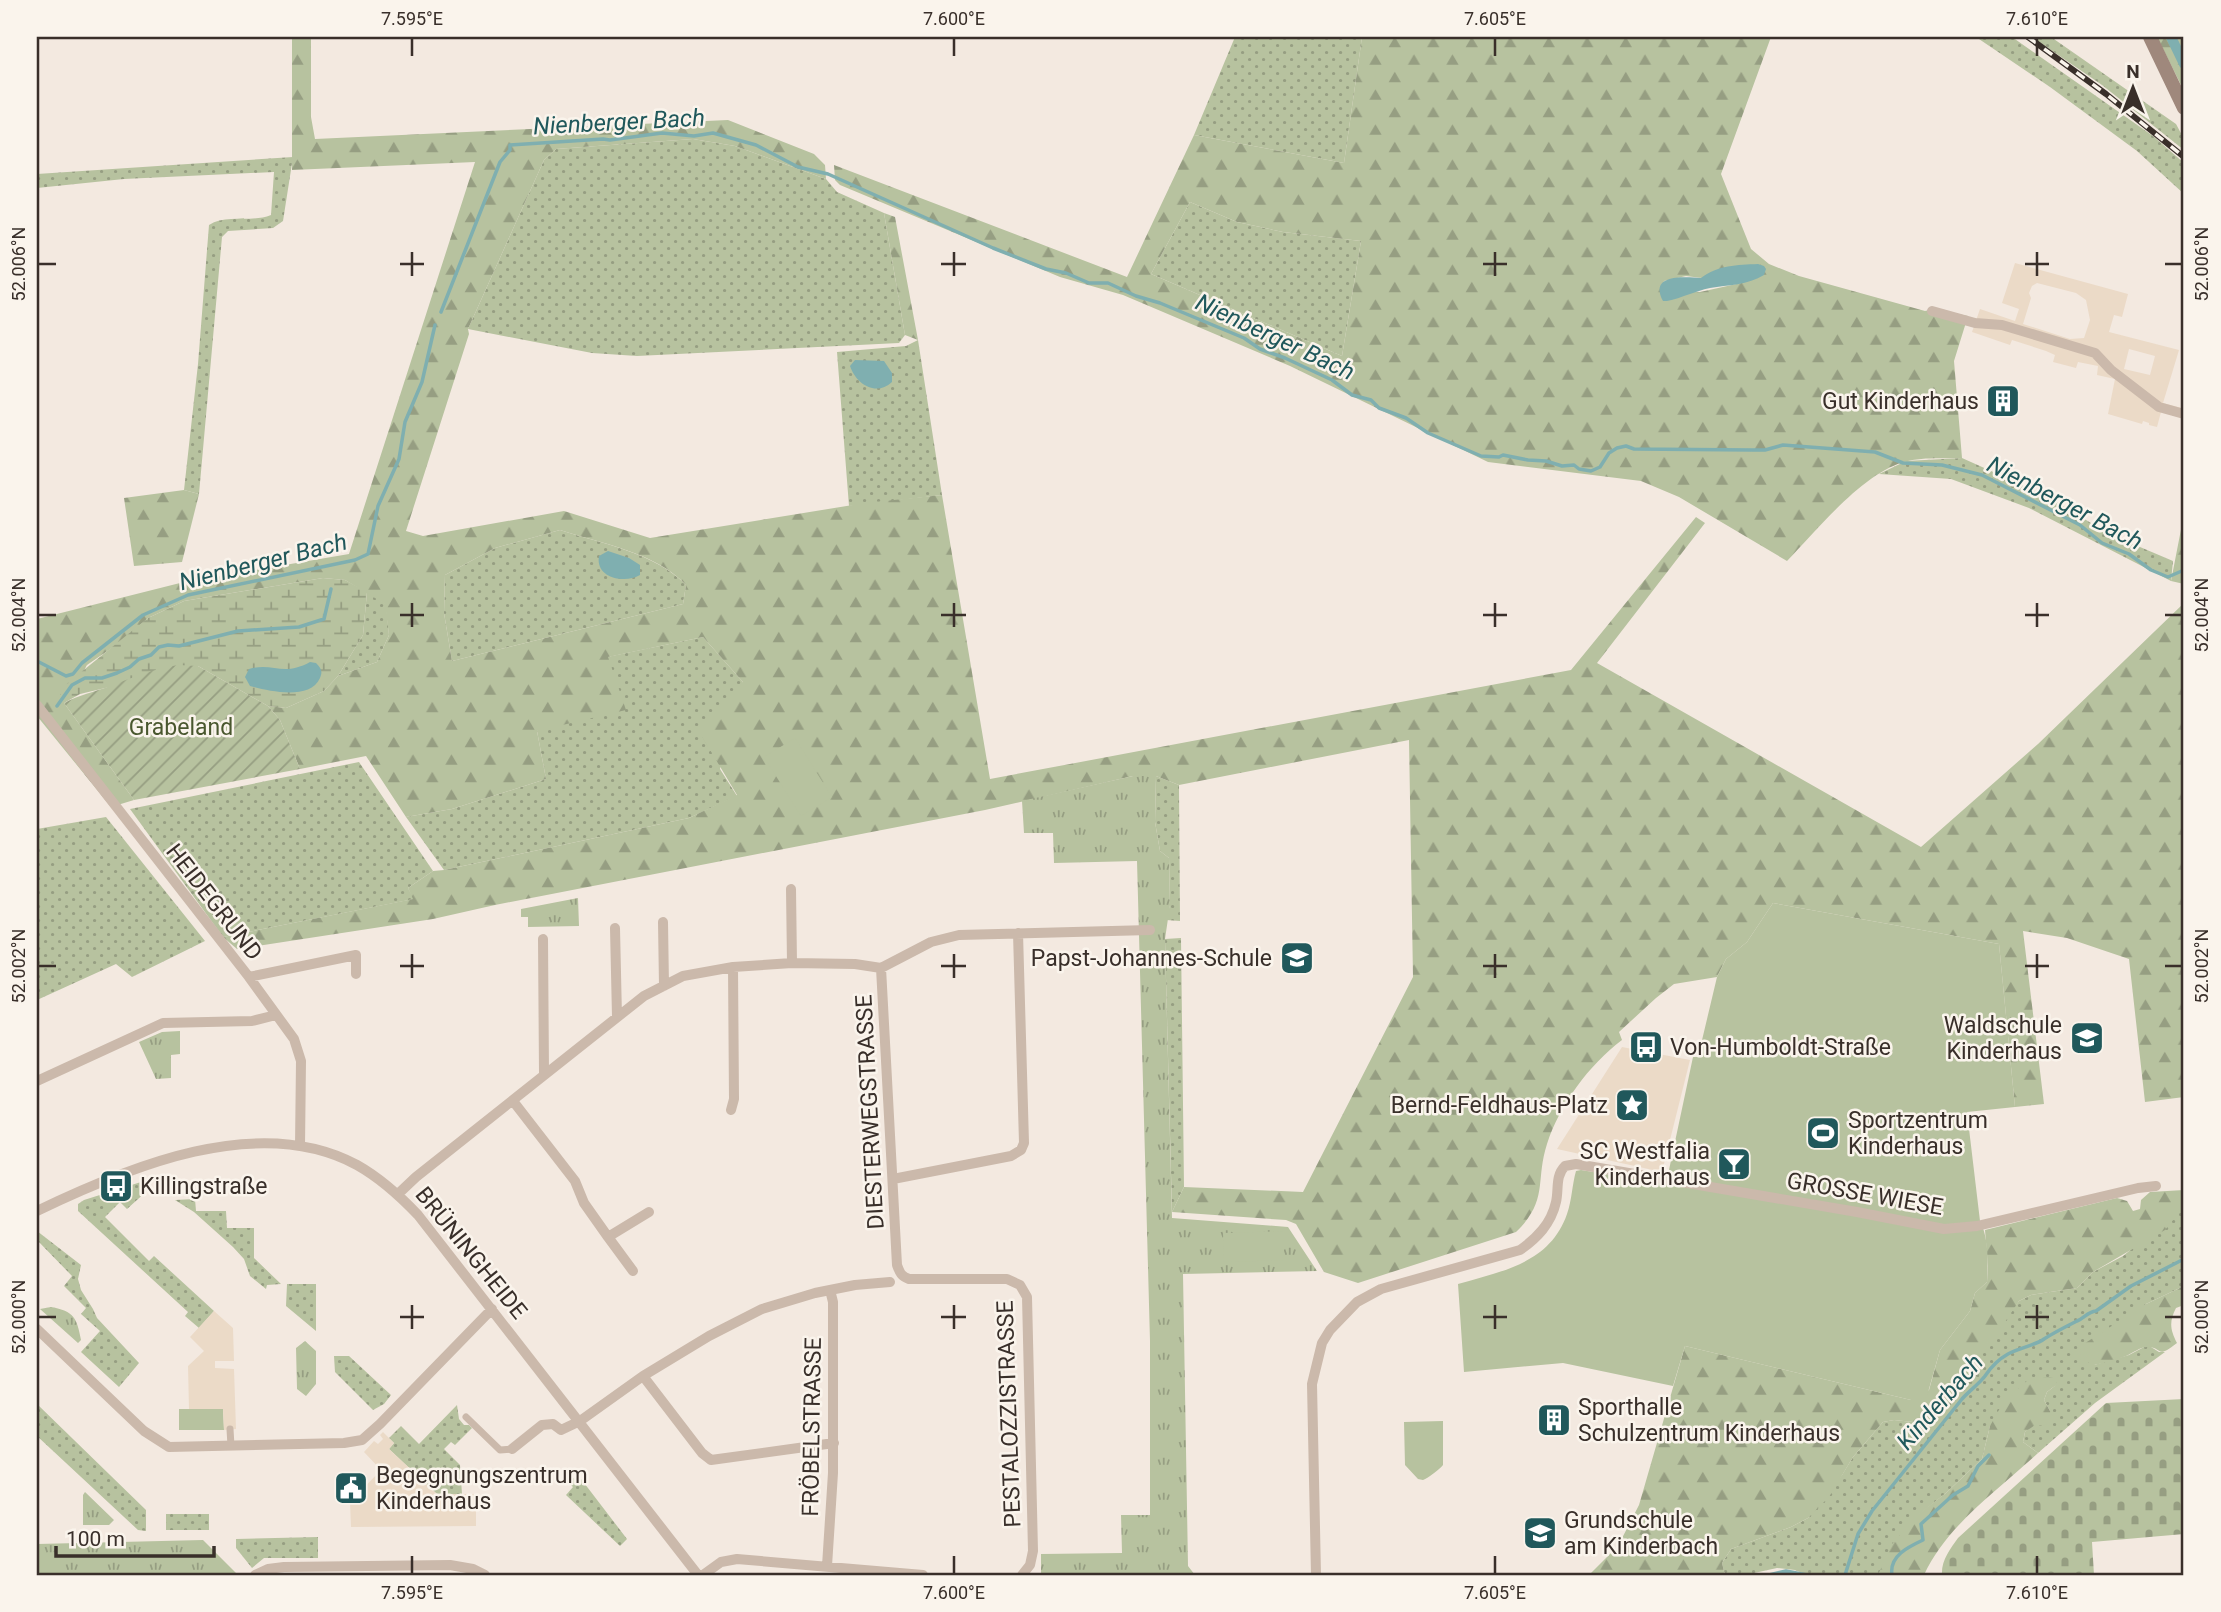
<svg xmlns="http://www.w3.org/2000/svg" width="2221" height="1612" font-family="Roboto,sans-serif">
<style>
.grass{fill:url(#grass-dots)}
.forest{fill:url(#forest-firs);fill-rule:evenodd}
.wetland{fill:url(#wetland-marsh)}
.cemetery{fill:url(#cemetery-stones)}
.park{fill:url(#park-tufts)}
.garden{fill:url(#garden-furrows)}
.pitch{fill:#b7c29f}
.plaza{fill:#ebdac7;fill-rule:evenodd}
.water{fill:#7fafb0}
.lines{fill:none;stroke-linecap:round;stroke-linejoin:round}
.stream{stroke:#7fafb0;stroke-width:3.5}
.canal{stroke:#7fafb0;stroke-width:10}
.pedestrian{stroke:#cbb9ab;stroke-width:7}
.minor{stroke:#cbb9ab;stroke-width:10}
.secondary{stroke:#9f887c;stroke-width:14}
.rail-casing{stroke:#392f2a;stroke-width:6}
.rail{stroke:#faf4ec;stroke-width:3.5;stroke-dasharray:10;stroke-linecap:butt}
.ticks{fill:none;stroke:#392f2a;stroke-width:2.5}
.labels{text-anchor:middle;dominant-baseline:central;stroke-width:5;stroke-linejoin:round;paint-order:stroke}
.poi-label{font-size:23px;fill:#392f2a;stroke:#faf4ec;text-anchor:start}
.park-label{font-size:23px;fill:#49572e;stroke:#faf4ec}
.street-label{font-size:23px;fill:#392f2a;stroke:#faf4ec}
.water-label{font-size:24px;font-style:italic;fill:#20585b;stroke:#faf4ec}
.neatline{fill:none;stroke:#392f2a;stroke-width:2.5}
.ticks-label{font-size:18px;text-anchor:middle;fill:#392f2a}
</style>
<defs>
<pattern id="grass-dots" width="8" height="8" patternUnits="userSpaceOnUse" patternTransform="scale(1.75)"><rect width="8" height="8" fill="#b7c29f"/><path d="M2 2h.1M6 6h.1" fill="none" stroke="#969e82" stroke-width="1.8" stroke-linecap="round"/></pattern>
<pattern id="forest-firs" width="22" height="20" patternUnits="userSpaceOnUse" patternTransform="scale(1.75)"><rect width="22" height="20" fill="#b7c29f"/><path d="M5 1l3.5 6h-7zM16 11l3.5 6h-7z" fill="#969e82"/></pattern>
<pattern id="wetland-marsh" width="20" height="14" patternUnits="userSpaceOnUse" patternTransform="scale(1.75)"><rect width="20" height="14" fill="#b7c29f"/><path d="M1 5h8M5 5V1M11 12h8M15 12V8" fill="none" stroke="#969e82"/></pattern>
<pattern id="cemetery-stones" width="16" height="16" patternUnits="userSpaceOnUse" patternTransform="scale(1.75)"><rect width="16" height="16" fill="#b7c29f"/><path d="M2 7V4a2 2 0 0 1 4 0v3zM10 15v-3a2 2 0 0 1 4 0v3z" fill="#969e82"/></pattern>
<pattern id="park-tufts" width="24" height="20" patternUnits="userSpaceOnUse" patternTransform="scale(1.75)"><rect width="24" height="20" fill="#b7c29f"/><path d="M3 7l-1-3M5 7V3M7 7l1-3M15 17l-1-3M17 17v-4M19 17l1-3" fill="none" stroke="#969e82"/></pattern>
<pattern id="garden-furrows" width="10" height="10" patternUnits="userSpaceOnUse" patternTransform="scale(1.75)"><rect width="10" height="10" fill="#b7c29f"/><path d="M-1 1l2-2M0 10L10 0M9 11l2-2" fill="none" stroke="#969e82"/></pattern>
</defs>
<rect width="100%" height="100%" fill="#f3e9e0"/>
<!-- grass -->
<path class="grass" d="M1235,37H1362L1344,163L1194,135Z
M1976,37H2012L2153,136L2184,163V194L2137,151L2050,87Z
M2032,37H2051L2176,124L2184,139V150L2102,85Z
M693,139L735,146L826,179L837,192L884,213L905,335L899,343L637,356L592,353L468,329L544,160L556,149Z
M293,157L283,221L273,228L228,231L222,237L199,494L184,490L198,364L209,225C226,214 251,223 271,215L274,172L124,179L37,188V174Z
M1190,202L1237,222L1283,232L1361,241L1342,356L1151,274Z
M918,340L942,495L849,506L837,352L906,346Z
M1962,458L2049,497L2107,533L2173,561L2171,581L2029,508L1951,479L1879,474L1906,461Z
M560,530C602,544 654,552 686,585L683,604L452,661L444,613L445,575L495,548Z
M367,592L386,604L389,635L377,662L338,676L363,635Z
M703,637L743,682L720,769L737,796L689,818L444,870L406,817L452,809L546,779L537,731L607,657Z
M359,762L433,871L408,888L414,899L223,937L130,809Z
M1156,776L1179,785L1180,921L1166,920L1170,905L1169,858L1160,851L1155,822Z
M106,817L205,941L132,977L116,964L37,1000V829Z
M1181,938L1184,1187L1172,1212L1165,939Z
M141,1182L148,1190L127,1209L120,1202L105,1217L149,1261L154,1256L214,1311L199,1328L185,1316L188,1312L78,1211V1204L84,1200Z
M195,1199L196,1211H226L227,1228H254V1258L281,1284L267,1285L266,1289L250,1276L244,1259L233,1247L194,1212L175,1200Z
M2184,1206V1286L2146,1304L2094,1365L2129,1355L2144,1347H2151L2159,1352H2165L2095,1403L2038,1453L2023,1442L2025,1432L2050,1411L2044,1400L2047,1392L2056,1385L1990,1426L1982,1459L1946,1493L1917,1516L1878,1575H1807L1795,1570L1777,1568L1745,1575H1725L1722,1563L1731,1549L1791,1527L1808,1518L1842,1475L1853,1457L1883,1422L1894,1420L1913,1422L1986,1344L2019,1301L2031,1295L2077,1288L2093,1272L2123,1256Z
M37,1231L81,1265L78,1279L81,1290L93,1309L97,1318L139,1363L119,1387L81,1352L100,1331L81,1314L86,1308L64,1286L72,1276L37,1240Z
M287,1284H316V1331L286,1306Z
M334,1356H349L391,1395L384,1404L373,1410L335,1372Z
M37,1404L146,1510V1531L138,1530L37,1436Z
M457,1405L459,1419L464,1425H469L472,1428L455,1445L451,1442L444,1449L460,1465L462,1494H437L389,1449L394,1443L389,1438L401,1426L419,1444Z
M578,1475L627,1539L620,1546L566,1495L573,1487L568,1482Z
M166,1514H209V1530H166Z
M318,1537V1558H264L252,1568L236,1548V1539Z"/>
<!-- forest -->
<path class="forest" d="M292,37H311V117L315,139L728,120L814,154L825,165L826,179L735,146L693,139L556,149L544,160L468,329L469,334L406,531L423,536L564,511L650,538L865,503L942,495L990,779L1571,670L1696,517L1705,523L1597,663L1921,847L2038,744L2184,603V1097L2145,1102L2129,959L2067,938L2023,931L2044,1104L2015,1107L1999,944L1773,903L1747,942L1726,959L1717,977L1674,984L1656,998L1619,1032L1622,1040C1589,1065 1560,1104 1547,1144C1535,1181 1549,1200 1516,1232L1358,1283L1324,1272L1296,1224L1286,1220L1172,1212L1184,1187L1303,1192L1413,977L1409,740L1179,785L1156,776H1133L985,810L495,905L433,919L237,949L223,937L413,899L408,888L433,871L444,870L689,818L737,795L697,728L743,682L703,637L608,657L626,710L537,731L546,779L452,809L406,817L366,756L300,769L280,720L268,706L286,708L324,691L338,676L377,662L389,635L385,604L345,580L323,578L184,601L148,618L122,641L87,665L64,703L134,800L111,807L37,716V619L180,583L349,554L475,162L292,170ZM560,530C602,544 655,552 686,585L683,604L452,661L444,613L445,575L495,548Z
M1362,37H1771L1721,174L1751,249L1769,264L1799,276L1925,311L1934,309L1968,316L1954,361L1962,458C1945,459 1925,457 1908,461C1865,470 1817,530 1787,561L1679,497L1641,481L1488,462L1290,366L1123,295L1060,277L840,185L835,180L834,165L1127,277L1194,135L1344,163ZM1190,202L1237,222L1283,232L1361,241L1342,356L1151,274ZM1686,276L1741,283L1700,292L1660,291L1664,281Z
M2157,37H2184V91Z
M884,213L895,217L918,340L905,335Z
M184,490L199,494L182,562L134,566L124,498Z
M2184,514V584L2171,581Z
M2184,1190V1206L2165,1230L2093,1272L2077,1288L2031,1295L2019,1301L2005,1322L1925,1419L1913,1422L1894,1420L1883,1422L1853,1457L1829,1497L1808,1518L1791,1527L1731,1549L1722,1563L1725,1575H1589L1618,1546L1639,1505L1685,1346L1911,1400L1929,1390L1940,1350L1970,1311L1975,1293L1987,1282L1988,1266L1985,1230L2117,1198L2127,1201L2133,1211L2140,1209L2141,1200L2150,1192Z
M2184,1286V1305L2176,1308C2169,1322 2170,1329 2177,1343C2155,1360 2164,1347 2147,1347C2140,1347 2133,1353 2126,1356C2116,1360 2105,1363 2094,1365L2082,1360L2079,1347L2146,1304Z
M2050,1377L2057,1379L2056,1385L2047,1392L2044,1400L2050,1411L2051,1421L2045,1426L2035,1425L2025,1432L2023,1442L2038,1453C1998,1490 1947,1525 1924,1575H1878L1892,1544L1917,1515L1946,1493L1982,1459L1990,1426L2004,1401L2029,1379Z"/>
<!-- wetland -->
<path class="wetland" d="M323,578L345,580L367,592L363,635L338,676L324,691L286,708L268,706L198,666L80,694L64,703L59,690L148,618L184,601Z"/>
<!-- cemetery -->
<path class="cemetery" d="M2184,1399V1534L2092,1542L2094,1575H1942C1941,1561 1950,1549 1958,1538L2106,1403Z"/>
<!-- park -->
<path class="park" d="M1133,776H1156L1155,822L1160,851L1169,858L1170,905L1165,939L1172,1218L1288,1227L1317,1271L1183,1274L1188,1566L1195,1575H1041V1554L1122,1553L1121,1515H1150V1341L1137,861L1054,863L1053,833H1024L1022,801Z
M578,898L579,926L528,927V917H521V909Z
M180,1031V1054L171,1055V1078L156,1079L139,1042L162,1032Z
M51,1307C74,1311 77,1318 81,1340L78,1343L40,1309Z
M305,1341L316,1351V1384L306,1396L297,1389L296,1348Z
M85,1492L114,1520L109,1525H83V1495Z
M203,1540L238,1575H37V1544Z"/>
<!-- garden -->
<path class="garden" d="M178,665L198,666L268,706L280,720L300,769L134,800L64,703C79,695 94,692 110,686C134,677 153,669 178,665Z"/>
<!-- pitch -->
<path class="pitch" d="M795,738L832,797L801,816L764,757Z
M1773,903L1999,944L2015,1107L1967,1112L1980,1221C1989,1239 1988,1263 1987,1282L1975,1293L1970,1311L1940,1350L1927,1396L1920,1400H1911L1685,1346L1673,1386L1563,1363L1464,1372L1458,1284C1503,1271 1550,1263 1567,1214C1572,1200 1572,1185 1576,1171L1581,1170L1666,1184L1693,1057H1698L1717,977L1726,959L1747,942Z
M1284,1231V1260L1224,1262L1223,1233Z
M179,1409H223L224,1430H179Z
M1443,1421V1465C1440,1469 1428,1478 1423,1480L1418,1479L1405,1465L1404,1422Z"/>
<!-- plaza -->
<path class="plaza" d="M2015,263L2128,294L2122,317L2114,315L2109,332L2179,350L2163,403L2182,408L2179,417L2161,412L2157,427L2149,425V423L2143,421L2142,424L2108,414L2115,379L2097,375L2098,366L2078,362L2076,368L2053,362L2055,355L2046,351L2012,340L2010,345L1972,332L1980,309L2015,321L2019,309L2002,303ZM2037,283L2076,293L2086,300L2090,320L2084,338L2070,339L2023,324L2031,298L2029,293L2032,286ZM2129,349L2155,356L2150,375L2124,369Z
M1622,1047L1690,1060L1662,1172L1557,1149Z
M214,1311L233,1328L234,1361H215V1368L234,1369L236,1429L224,1430L223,1409H189L188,1366L204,1351L190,1337Z
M383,1432L394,1443L389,1449L437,1494H476V1526L351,1527L350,1502L381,1470L364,1452L374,1441L378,1444L383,1439L380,1435Z"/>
<!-- water -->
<path class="water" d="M1758,264L1764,266L1766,269L1764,275C1748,285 1728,285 1710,288C1695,291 1682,298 1667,301H1663C1648,273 1686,277 1701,278C1718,265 1737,265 1758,264Z
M855,360L884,361L892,373V382C876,397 856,384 850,366Z
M608,551L629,558L640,565V575C625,584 595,578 599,556Z
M310,662L316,663C321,668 323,671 320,678C310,701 268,691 250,686L245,677L249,669C273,662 283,677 310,662Z"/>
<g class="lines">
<!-- stream -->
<path class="stream" d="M441,312L500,162L510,150V145L603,139L610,140L662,133L694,136L713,133L756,145L798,167L828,174L993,248L1046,269L1066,273L1089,283H1108L1136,296L1160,303L1244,338L1260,349L1285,358L1332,380L1352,395L1371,400L1379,408L1406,418L1428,433L1481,456L1499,457L1503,455L1528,460L1546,461L1562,466L1574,465L1579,469L1591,471L1600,467L1609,453L1617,448L1626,446L1634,449L1752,450H1765L1783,445L1875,452L1903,463L1942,465L1982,475L2080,525L2102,543L2129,554L2151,570L2168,577L2184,570
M37,661L66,676L73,674L82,663L143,615L188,595L355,560L368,554L378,506L399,459L405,422L422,382L435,325
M57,706L72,685L85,678H102L117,673L130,667L139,659L151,655L159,647L168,645L179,646L238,631L299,627L324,619L331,589
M1769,1575L1786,1571L1807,1575
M1845,1575L1858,1534L1872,1511L1962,1399C1968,1392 1980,1383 1985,1376C1991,1367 1999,1359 2008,1354C2019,1348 2036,1345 2044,1339C2055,1332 2065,1327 2077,1321C2085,1318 2087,1312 2096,1311L2131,1286L2184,1259
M1892,1575C1889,1556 1908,1547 1923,1540L1921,1524L1953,1495L1968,1486L1978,1466L1989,1455"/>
<!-- canal -->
<path class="canal" d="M2171,37L2184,64"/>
<!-- pedestrian -->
<path class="pedestrian" d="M466,1417L500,1450L512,1449
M230,1429L231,1446"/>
<!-- minor -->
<path class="minor" d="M1932,311L1975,323L2002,325L2095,353L2111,370L2159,407L2184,414
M37,705L249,977L294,1039L301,1061L300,1146
M791,889L792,963
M663,922L664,986
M615,928L617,1017
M543,939L544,1073
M249,977L356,955V974
M37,1081L163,1023L252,1021L276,1015
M513,1101L575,1181L584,1203L608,1237L649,1212
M731,1110L734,1099L733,967
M893,1179L1011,1156L1021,1150L1024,1143L1018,933
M398,1194L416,1177L644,996L683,976L733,967L792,963L855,964L881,968
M37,1211C128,1167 259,1112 357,1165C380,1178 400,1196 418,1215L698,1575
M608,1237L633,1271
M37,1329L144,1431L169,1447L344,1443L362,1440L380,1424L492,1309
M643,1376L702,1453L711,1460L834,1443
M512,1449L542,1425L553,1424L561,1430L580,1421L643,1376L709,1336L762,1309L815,1293L855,1285L890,1282
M827,1566L833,1473V1302L830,1290
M255,1575L268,1569L284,1567L450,1565L473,1569L485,1575
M703,1575L721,1562L737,1559L923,1575
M1022,1575L1030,1565L1033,1551L1027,1297L1020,1285L1007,1279H909C901,1276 900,1273 897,1265L881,968L931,942L959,935L1150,930
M1316,1575L1312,1384L1322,1343L1330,1330L1357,1302L1381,1289L1520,1250C1537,1238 1551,1224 1556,1202C1559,1189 1555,1176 1565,1166L1576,1164L1857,1212L1944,1229L1977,1226L2138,1188L2156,1186"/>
<!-- secondary -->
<path class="secondary" d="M2150,37L2184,108"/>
<!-- rail casing -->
<g class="rail-casing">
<path id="rail" d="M2028,37L2106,94L2184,157"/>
</g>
<!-- rail -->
<use href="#rail" class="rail"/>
</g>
<!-- ticks -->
<path class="ticks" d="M412,38V56M954,38V56M1495,38V56M2037,38V56M412,252V276M954,252V276M1495,252V276M2037,252V276M38,264H56M400,264H424M941,264H966M1483,264H1507M2025,264H2049M2165,264H2182M412,603V627M954,603V627M1495,603V627M2037,603V627M38,615H56M400,615H424M941,615H966M1483,615H1507M2025,615H2049M2165,615H2182M412,954V978M954,954V978M1495,954V978M2037,954V978M38,966H56M400,966H424M941,966H966M1483,966H1507M2025,966H2049M2165,966H2182M412,1305V1329M954,1305V1329M1495,1305V1329M2037,1305V1329M38,1317H56M400,1317H424M941,1317H966M1483,1317H1507M2025,1317H2049M2165,1317H2182M412,1556V1574M954,1556V1574M1495,1556V1574M2037,1556V1574"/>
<!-- icons -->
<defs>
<g id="building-square" transform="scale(1.75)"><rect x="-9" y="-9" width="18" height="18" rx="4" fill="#20585b" stroke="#faf4ec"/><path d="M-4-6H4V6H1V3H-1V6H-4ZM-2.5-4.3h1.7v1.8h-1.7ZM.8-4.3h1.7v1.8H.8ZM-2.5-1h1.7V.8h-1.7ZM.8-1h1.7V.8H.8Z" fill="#fff"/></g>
<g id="school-square" transform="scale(1.75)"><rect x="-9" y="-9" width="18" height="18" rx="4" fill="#20585b" stroke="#faf4ec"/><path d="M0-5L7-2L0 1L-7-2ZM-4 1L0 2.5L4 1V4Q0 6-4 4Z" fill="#fff"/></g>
<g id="bus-square" transform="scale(1.75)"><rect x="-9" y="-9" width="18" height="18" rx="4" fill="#20585b" stroke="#faf4ec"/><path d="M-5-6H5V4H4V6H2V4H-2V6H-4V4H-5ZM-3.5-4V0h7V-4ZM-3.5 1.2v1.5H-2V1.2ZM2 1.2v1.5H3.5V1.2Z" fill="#fff"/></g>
<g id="sight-square" transform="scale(1.75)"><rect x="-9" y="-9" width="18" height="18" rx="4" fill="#20585b" stroke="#faf4ec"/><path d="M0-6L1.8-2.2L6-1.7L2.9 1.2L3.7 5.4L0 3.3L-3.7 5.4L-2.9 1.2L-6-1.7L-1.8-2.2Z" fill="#fff"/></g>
<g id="stadium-square" transform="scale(1.75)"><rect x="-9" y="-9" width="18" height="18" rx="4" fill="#20585b" stroke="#faf4ec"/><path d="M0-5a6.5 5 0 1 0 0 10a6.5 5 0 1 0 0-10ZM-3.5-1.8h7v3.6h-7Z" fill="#fff"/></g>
<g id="bar-square" transform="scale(1.75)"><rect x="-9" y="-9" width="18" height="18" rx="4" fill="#20585b" stroke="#faf4ec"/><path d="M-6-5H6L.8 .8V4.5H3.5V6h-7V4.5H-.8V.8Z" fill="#fff"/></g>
<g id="civic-square" transform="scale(1.75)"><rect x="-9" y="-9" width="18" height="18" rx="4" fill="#20585b" stroke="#faf4ec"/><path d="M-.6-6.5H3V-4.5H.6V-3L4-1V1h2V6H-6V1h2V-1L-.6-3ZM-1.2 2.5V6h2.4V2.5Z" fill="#fff"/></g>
</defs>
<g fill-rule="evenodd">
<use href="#building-square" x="2003" y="401"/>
<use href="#school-square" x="1297" y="958"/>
<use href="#school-square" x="2087" y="1038"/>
<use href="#bus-square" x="1646" y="1047"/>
<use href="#sight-square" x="1632" y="1105"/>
<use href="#stadium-square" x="1823" y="1133"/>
<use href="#bar-square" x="1734" y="1164"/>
<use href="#bus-square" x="116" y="1186"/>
<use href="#building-square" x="1554" y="1420"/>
<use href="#civic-square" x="351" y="1488"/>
<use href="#school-square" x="1540" y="1533"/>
</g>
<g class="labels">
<!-- poi labels -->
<g class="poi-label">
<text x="1979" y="401" text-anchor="end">Gut Kinderhaus</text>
<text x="1272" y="958" text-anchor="end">Papst-Johannes-Schule</text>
<text x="2062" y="1025" text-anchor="end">Waldschule<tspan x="2062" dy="26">Kinderhaus</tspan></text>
<text x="1670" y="1047">Von-Humboldt-Straße</text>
<text x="1608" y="1105" text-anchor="end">Bernd-Feldhaus-Platz</text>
<text x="1848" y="1120">Sportzentrum<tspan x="1848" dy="26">Kinderhaus</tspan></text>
<text x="1710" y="1151" text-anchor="end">SC Westfalia<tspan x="1710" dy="26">Kinderhaus</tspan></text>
<text x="140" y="1186">Killingstraße</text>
<text x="1578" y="1407">Sporthalle<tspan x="1578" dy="26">Schulzentrum Kinderhaus</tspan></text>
<text x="376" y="1475">Begegnungszentrum<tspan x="376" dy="26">Kinderhaus</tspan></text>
<text x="1564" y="1520">Grundschule<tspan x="1564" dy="26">am Kinderbach</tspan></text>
</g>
<!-- park labels -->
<g class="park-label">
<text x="181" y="727">Grabeland</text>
</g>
<!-- street labels -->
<g class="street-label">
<text transform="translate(214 902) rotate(52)">HEIDEGRUND</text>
<text transform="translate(870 1112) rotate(-93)">DIESTERWEGSTRASSE</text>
<text transform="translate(1865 1194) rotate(10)">GROSSE WIESE</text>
<text transform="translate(471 1253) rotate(51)">BRÜNINGHEIDE</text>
<text transform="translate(1009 1414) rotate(-92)">PESTALOZZISTRASSE</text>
<text transform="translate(812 1427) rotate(-89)">FRÖBELSTRASSE</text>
</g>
<!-- water labels -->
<g class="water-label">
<text transform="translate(619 122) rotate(-3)">Nienberger Bach</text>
<text transform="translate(1275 337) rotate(25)">Nienberger Bach</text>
<text transform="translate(2065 503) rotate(28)">Nienberger Bach</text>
<text transform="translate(263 562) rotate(-14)">Nienberger Bach</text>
<text transform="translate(1940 1402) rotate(-49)">Kinderbach</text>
</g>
</g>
<!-- border -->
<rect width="2221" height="1612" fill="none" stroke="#faf4ec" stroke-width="77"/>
<!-- north arrow -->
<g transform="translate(2133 88)" stroke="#faf4ec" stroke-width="5" paint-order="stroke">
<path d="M0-5L12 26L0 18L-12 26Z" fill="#392f2a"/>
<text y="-10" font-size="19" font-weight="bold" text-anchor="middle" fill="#392f2a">N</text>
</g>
<!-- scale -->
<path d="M56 1546v10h158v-10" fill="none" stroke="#392f2a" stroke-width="3.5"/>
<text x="66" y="1546" font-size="21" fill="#392f2a" stroke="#faf4ec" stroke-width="5" paint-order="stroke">100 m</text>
<rect x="38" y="38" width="2144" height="1536" class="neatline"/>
<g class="ticks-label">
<text x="412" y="25">7.595°E</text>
<text x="954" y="25">7.600°E</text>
<text x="1495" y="25">7.605°E</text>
<text x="2037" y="25">7.610°E</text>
<text transform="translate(19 264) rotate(-90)" y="6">52.006°N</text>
<text transform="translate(2202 264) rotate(-90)" y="6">52.006°N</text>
<text transform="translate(19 615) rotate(-90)" y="6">52.004°N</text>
<text transform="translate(2202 615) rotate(-90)" y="6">52.004°N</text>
<text transform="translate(19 966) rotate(-90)" y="6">52.002°N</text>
<text transform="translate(2202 966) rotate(-90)" y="6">52.002°N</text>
<text transform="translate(19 1317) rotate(-90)" y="6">52.000°N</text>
<text transform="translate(2202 1317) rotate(-90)" y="6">52.000°N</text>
<text x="412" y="1599">7.595°E</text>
<text x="954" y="1599">7.600°E</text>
<text x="1495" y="1599">7.605°E</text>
<text x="2037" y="1599">7.610°E</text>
</g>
</svg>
